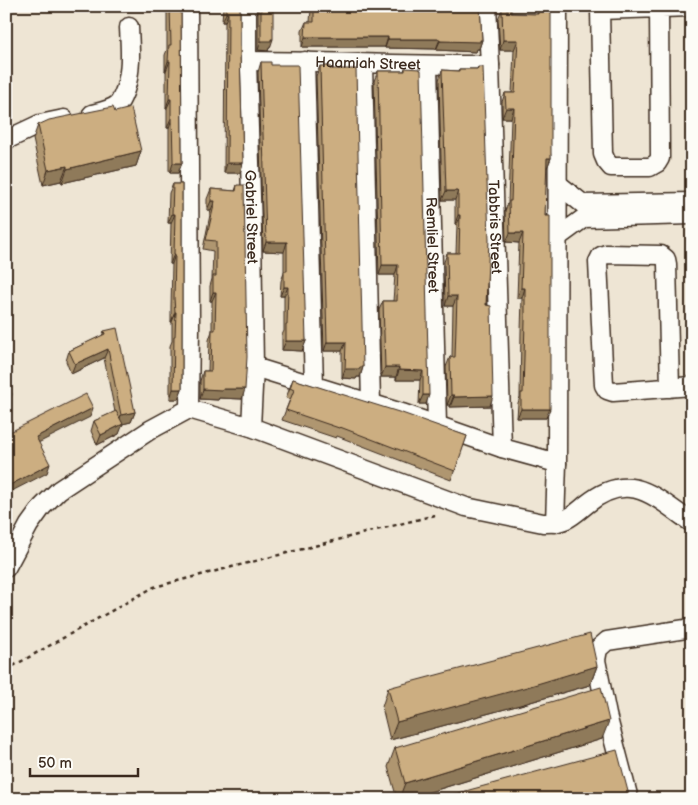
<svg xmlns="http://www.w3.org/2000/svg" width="698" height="805" font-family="'Balsamiq Sans',sans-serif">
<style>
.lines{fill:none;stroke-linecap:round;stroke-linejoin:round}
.minor-casing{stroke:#3b2a1e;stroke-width:21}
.path{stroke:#3b2a1e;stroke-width:2.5;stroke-dasharray:4 4;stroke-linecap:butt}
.minor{stroke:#fdfcf7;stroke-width:18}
.wall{fill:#af966f;stroke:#3b2a1e}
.shaded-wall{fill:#8f7a5a;stroke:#3b2a1e}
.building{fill:#ccae81;stroke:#3b2a1e}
.labels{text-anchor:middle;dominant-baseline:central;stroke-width:4;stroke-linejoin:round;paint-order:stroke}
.street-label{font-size:15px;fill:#3b2a1e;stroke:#fdfcf7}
</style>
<rect width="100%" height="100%" fill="#eee5d4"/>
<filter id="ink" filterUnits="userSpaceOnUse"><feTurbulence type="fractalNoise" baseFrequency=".02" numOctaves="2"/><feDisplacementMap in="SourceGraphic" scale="10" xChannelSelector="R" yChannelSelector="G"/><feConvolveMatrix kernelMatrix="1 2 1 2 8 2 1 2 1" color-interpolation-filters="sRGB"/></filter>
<g filter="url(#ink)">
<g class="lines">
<!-- minor casing -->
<g class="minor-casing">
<g id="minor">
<path d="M188,6L190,326L189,409"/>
<path id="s1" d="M247,6V61L252,230L254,367L251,427"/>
<path id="s2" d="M487,6L490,65L502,448"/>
<path d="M659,8L660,158L657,163L650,167H611L606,161L603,154L600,10L692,7"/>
<path id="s3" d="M247,61C328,61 409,66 490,65"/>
<path d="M305,61L314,386"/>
<path d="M363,64L371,403"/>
<path id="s4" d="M428,66L437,425"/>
<path d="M92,114C100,112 111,110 118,104C121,101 123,95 125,90C132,69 130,49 129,27"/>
<path d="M6,140L40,124L64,119"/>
<path d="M558,184L583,204L692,202"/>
<path d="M558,237L584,218L692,215"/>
<path d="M254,367L402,413L502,448L557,463L558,6"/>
<path d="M670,388L667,264L666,259L661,255L606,254L601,256L598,262L604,385L607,390L613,392L692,386"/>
<path d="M555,523L557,463"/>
<path d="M6,568L29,525L42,507L59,490L150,430L189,409L251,427L466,507L543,523C565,524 571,517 587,504C630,469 655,497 692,523"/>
<path d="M629,799L607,715L596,660L598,649L607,641L692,628"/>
</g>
</g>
<!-- path -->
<path class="path" d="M6,670L154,587L439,514"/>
<!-- minor -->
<use href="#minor" class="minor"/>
</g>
<!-- wall -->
<path class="wall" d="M165,6H181L182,163L178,173H170L169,170V128H167V108H166V71H165V55L167,50V12H165Z
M223,6H240V52L243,163L240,173H224L225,22H222Z
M259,6H273L270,48H269L268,51L258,50V10Z
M312,6H480L482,40L479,49H477L476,52L436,50V49L385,48V47H302V31L306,22H310L311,9Z
M502,9L511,13L537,14L538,11L551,158L547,168H546L545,216L546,418H517L518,403L520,397L521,331L522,298H517L519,243L506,242L505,211L508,203L511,118H502V102L505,93H512L514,50H500L498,19Z
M261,62L271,65L306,341L302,351L282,350V335L284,331V296H280L281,281L284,273V252L263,251L258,72Z
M320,66L363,367L360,377H357L356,379L342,378V351H324L316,76Z
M478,67L490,406L450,407V405H447L446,367L450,357H452L453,306H445L444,262L447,253H456L457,225L455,224V200H442L439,80L442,70L458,71L459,69H477Z
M405,68L426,404H419L420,380H396V377H381L379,310L383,301H393L395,275H379L374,81L378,71H404Z
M115,112L141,151L136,166L62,183L61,181L43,185L33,139L38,125Z
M173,184H182V389L178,399H170V346L172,341V322H171V307L172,264H170L171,223H168L169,193Z
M237,185L242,399L219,398L218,400L200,399V381L203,371H208L209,340L212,331V301H210V286L212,279L213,251L203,249L211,210H207V199L211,189L235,191Z
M104,331L135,412L131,422L122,424L119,434L97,445L91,431L94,421L115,412L104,358L71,374L66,361L69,351L102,336Z
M293,379L467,436L451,480L337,436L336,438L282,420L290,399L286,398Z
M597,666L590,685L520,705L390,740L382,707L388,688Z
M602,739L407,799H397L388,767L395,748Z"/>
<!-- shaded-wall -->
<path class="shaded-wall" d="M167,6H169L167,12H165Z
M226,13H228L225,22H222Z
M305,37H388L385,47H302Z
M271,39H273L270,48H269L268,51L258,50L261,41Z
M388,39H440L436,49L385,48Z
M482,40L479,49H477L476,52L436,50L440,41Z
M503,40H518L514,50H500Z
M168,61H170L166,71H165Z
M169,99H171L167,108H166Z
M506,108H514L511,118H502Z
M171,118H172L169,128H167Z
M141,151L136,166L62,183L67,169Z
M547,158H551L547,168H543Z
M173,163H182L178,173H170Z
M227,163H243L240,173H224Z
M67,166L61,181L43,185L48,170Z
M446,191H458L455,200H442Z
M211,201H215L211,210H207Z
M172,214H175L171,223H168Z
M458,215H460L457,225L455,224Z
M510,233H523L519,243L506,242Z
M266,242H287L284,252L263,251Z
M174,254H175L172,264H170Z
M382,265H398L395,275H379Z
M284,287H288L284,296H280Z
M521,288H525L522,298H517Z
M213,292H216L212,301H210Z
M448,296H457L453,306H445Z
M175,312H176L172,322H171Z
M286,341H306L302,351L282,350Z
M327,342H346L342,351H324Z
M108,349L104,358L71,374L75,364Z
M360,367H363L360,377H357L356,379L342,378L345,369Z
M385,367H399L396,377H381Z
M399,370L423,371L420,380H396Z
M173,389H182L178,399H170Z
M203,389H245L242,399L219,398L218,400L200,399Z
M12,394L9,404L6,405V398Z
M423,395H429L426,404H419Z
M451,395H454L450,405H447Z
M493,396L490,406L450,407L454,397Z
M93,408L90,417L32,446L36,437Z
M521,409H550L546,418H517Z
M135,412L131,422L118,425L121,415Z
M123,424L119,434L97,445L101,435Z
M50,464L47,473L6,494V487Z
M597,666L590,685L520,705L390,740L397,722Z
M609,721L602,739L407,799H399L405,783Z"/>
<!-- building -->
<path class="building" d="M170,6H181L182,163H173V160L172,118H171V99H169L170,61H168L169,45H171Z
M226,6H240V52L243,163H227L228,13H226Z
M261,6H273V39H271V41H261Z
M314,6H480L482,40H480V42L440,41V39H388V37H305L306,22H314Z
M502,9H511V13L538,14V11H551V158H547L545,216H550V409H521V393H523L525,321V288H521L523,233H510L509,201H511L514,108H506L505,93H515L518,40H503Z
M261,62H271V65H298L306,341H286V325H287L288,287H284V271H287V242H266Z
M320,66H330V69H356L363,367H360V369H345L346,342H327Z
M478,67H483L489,240L486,305L491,306L493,396L454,397V395H451L450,357H455L457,296H448L447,253H459L460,215H458V191H446L442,70L459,71V69H478Z
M405,68L420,69V70H421L429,395H423V371L399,370V367H385L383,301H397L398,265H382L378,71H405Z
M113,107L115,112L131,108L141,151L67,169V166L48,170L38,125L49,120Z
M173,184H182V389H173L174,336H175L176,312H175L174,298L175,254H174L175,214H172Z
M237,185H244L247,357L245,389H222V390L203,389V371H211L212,330H215L216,292H213V276H216V241L206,240L215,201H211V189L236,191Z
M117,328L135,412L121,415L108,349L75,364L69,351L105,334L104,331Z
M293,379L402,413L467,436L455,471L340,427L339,428L286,410L294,390L290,388Z
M6,383L12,394L6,398Z
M86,394L93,408L36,437L50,464L6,487V434Z
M116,411L123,424L101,435L94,421Z
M590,634L597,666L527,687L397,722L388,688Z
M601,687L609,721L405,783L395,748Z
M617,750L630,799H436Z"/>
</g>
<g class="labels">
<!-- street labels -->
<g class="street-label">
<text stroke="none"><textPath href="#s3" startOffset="121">Haamiah Street</textPath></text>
<text stroke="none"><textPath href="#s1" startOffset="211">Gabriel Street</textPath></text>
<text stroke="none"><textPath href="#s2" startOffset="221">Tabbris Street</textPath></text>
<text stroke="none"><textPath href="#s4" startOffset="179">Remliel Street</textPath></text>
</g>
</g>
<!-- margin -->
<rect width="698" height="805" fill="none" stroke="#fdfcf7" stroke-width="25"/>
<rect x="12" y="12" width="673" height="780" fill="none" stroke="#3b2a1e" stroke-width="2" filter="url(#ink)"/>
<!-- scale -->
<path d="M30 768v8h108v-8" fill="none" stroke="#3b2a1e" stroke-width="2.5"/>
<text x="38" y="768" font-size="15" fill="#3b2a1e" stroke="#fdfcf7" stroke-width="4" paint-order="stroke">50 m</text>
</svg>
